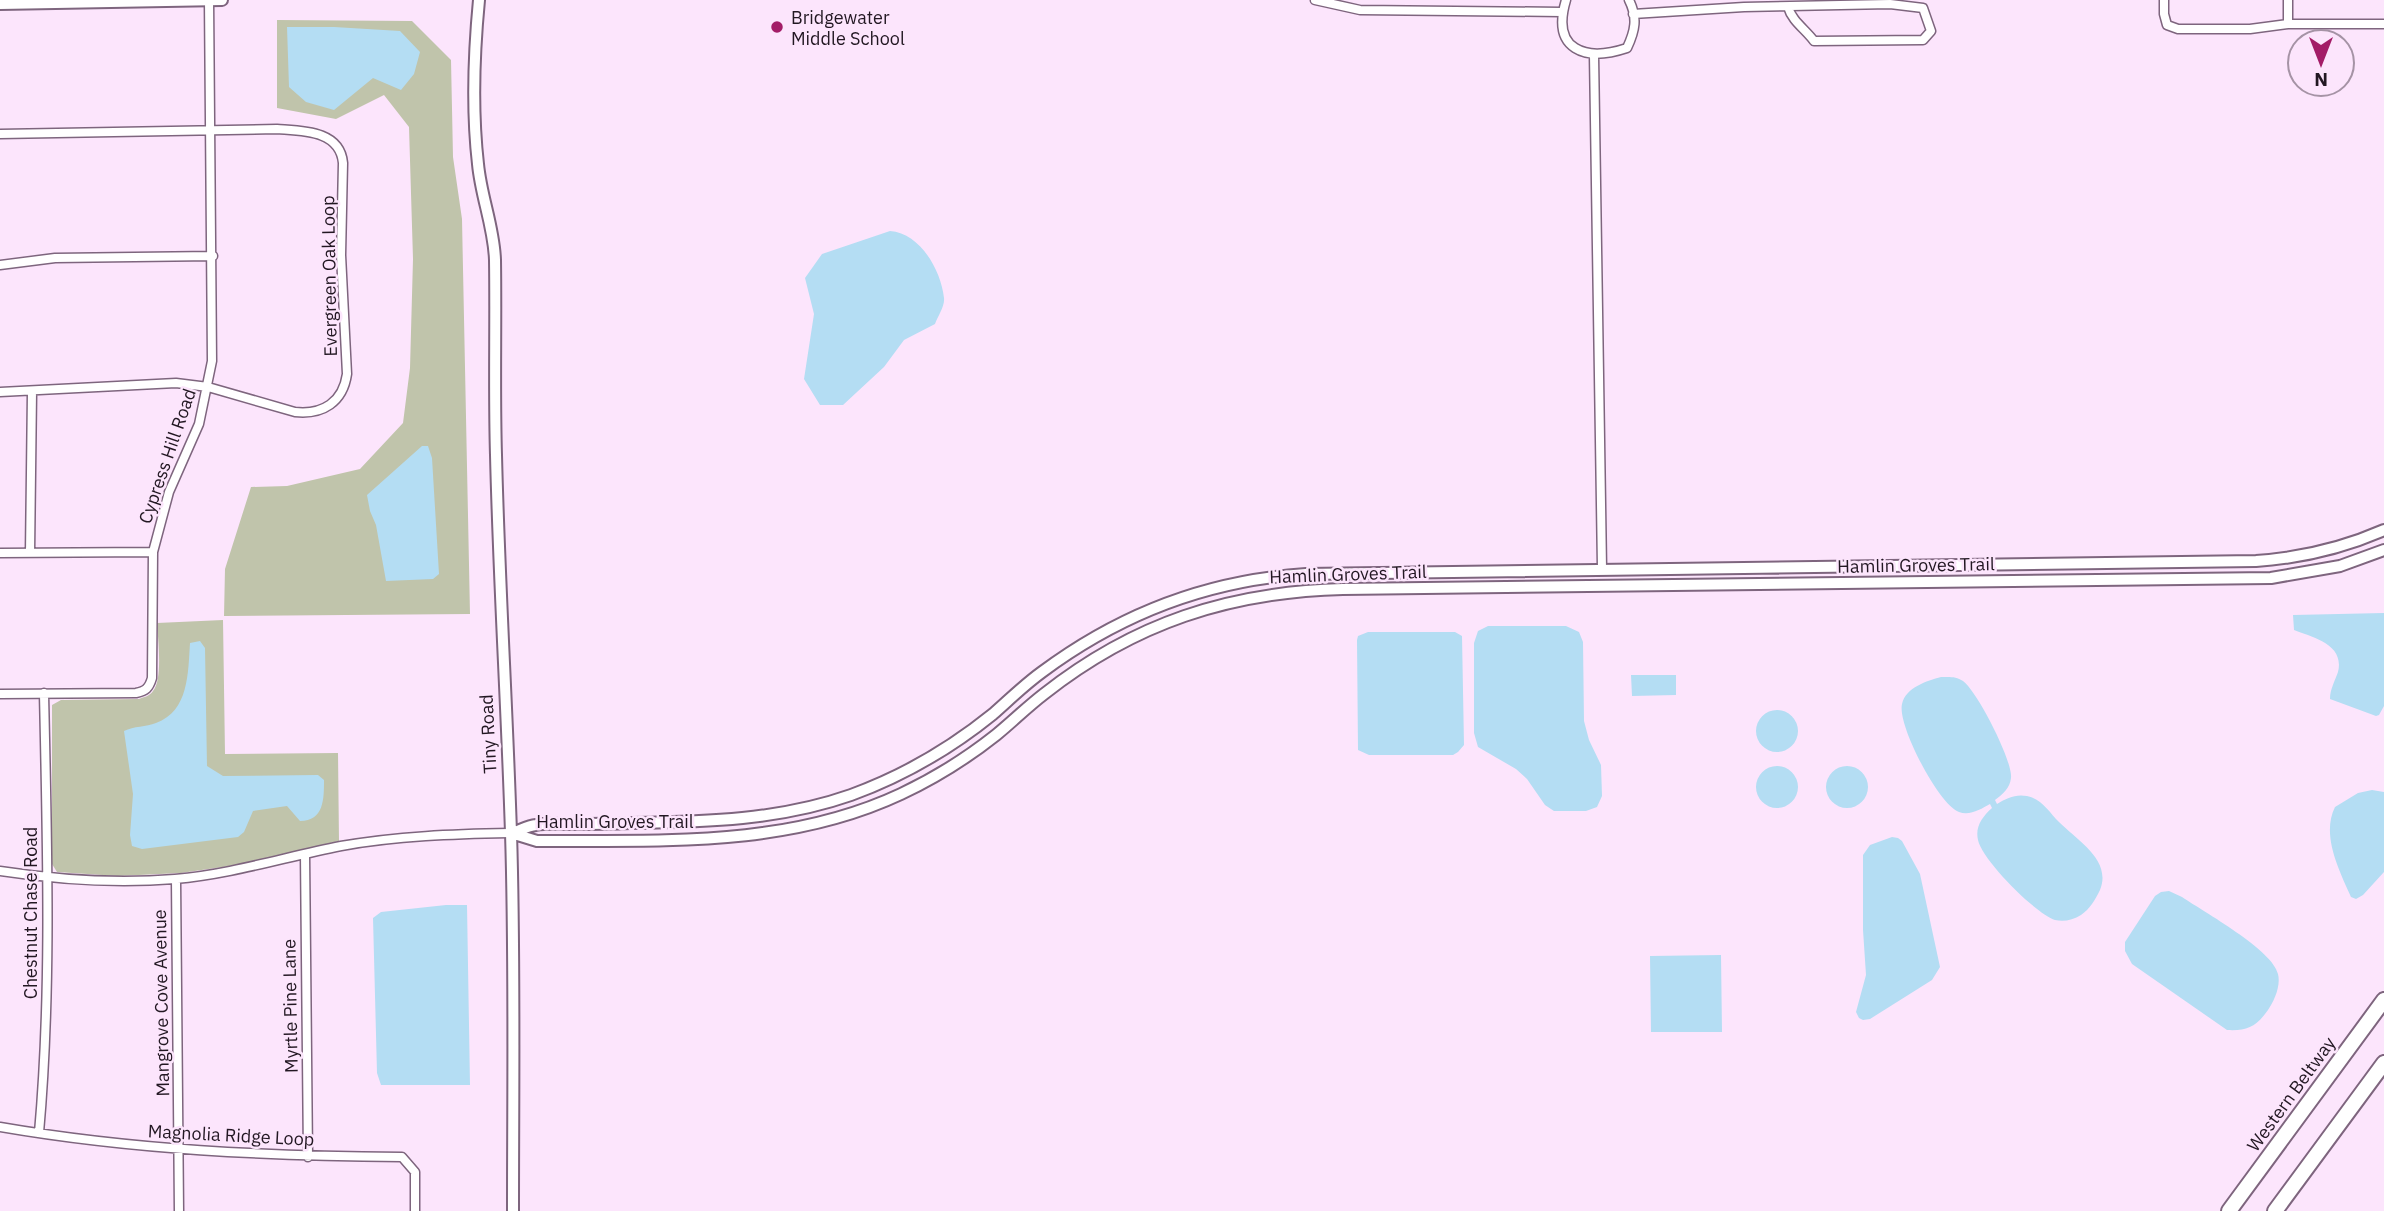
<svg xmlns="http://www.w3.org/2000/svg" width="2384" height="1211" font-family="'IBM Plex Sans',sans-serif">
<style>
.green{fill:#c0c4ab}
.water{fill:#b4ddf3}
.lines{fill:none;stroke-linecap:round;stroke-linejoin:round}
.street-casing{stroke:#7e657e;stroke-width:11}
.secondary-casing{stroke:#7e657e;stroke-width:14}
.highway-casing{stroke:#7e657e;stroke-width:18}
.street{stroke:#fff;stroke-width:8}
.secondary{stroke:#fff;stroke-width:10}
.highway{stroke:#fff;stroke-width:14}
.poi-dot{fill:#a31c67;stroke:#fce5fc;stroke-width:2.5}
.labels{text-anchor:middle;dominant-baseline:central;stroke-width:5;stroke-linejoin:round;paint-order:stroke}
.poi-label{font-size:18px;fill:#221722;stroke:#fce5fc;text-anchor:start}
.street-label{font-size:18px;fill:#221722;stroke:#fce5fc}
</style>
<rect width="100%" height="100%" fill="#fce5fc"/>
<!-- green -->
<path class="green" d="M277,20L412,21L451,60L453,157L462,219L470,614L224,616L225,569L251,487L287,486L360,469L403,423L410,368L413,259L409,127L384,95L336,119L277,108Z
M223,620L225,754L338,753L339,841L236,865L181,873L118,876L57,872L52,864V705L61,700L139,699C144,697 150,696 153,691C163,680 158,638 157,623Z"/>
<!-- water -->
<path class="water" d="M287,27H334L400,31L420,52L414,74L401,90L373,78L334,110L306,102L289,87Z
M890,231C920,233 941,270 944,298C945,306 938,316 935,324L904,340L884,367L843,405H820L804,379L814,314L805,278L822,254Z
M422,446H428L432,458L439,574L433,579L386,581L376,525L370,511L367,495Z
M2384,613V706L2379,715L2376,716L2330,699C2330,689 2335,681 2338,672C2345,644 2312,637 2294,630L2293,615Z
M1488,626H1566L1579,632L1583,642L1584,721L1589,740L1601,765L1602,796L1597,807L1586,811H1554L1545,805L1527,779L1516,769L1478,747L1474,733V643L1478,631Z
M1368,632H1455L1462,636L1464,745L1458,752L1453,755H1369L1358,750L1357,640L1358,636Z
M200,641L205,648L207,766L223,776L318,775L324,780C324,799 324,821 300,821L287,806L253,811L244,832L238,837L142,849L132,846L130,835L133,794L124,731C134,726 146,727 156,723C189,711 188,673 190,643Z
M1631,675H1676V695L1632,696Z
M1941,677C1949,677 1956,676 1963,681C1977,691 2013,761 2011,778C2010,788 2003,794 1995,800L1997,804C2007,798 2015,794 2027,796C2042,799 2049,812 2059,822C2078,841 2112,860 2100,890C2095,900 2090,909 2081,915C2073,920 2064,922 2055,920C2036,914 1982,860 1978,840C1975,827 1982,817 1992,808L1990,804C1981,809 1970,816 1959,812C1939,805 1897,725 1902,704C1906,687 1927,681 1941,677Z
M1756 731a21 21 0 1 1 42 0a21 21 0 1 1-42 0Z
M1756 787a21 21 0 1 1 42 0a21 21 0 1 1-42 0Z
M1826 787a21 21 0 1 1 42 0a21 21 0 1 1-42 0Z
M2372,790L2384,792V872L2363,895L2356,899L2351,897C2339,870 2321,835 2335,807L2358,793Z
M1892,837L1898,838L1902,841L1920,874L1940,967L1932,980L1870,1019L1863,1020L1859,1018L1856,1012L1866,975L1863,930V855L1870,845Z
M2169,891L2182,897C2204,912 2273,950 2278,974C2281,986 2274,1001 2268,1010C2256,1027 2247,1031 2227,1030L2132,964L2125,951V942L2155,896L2161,892Z
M446,905H467L470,1085H381L377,1073L373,918L381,912Z
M1721,955L1722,1032H1651L1650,956Z"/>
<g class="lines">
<!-- street casing -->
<g class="street-casing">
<path id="street" d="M1315,0L1360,10L1562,12
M1566,0C1551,50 1585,62 1627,48C1635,31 1638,18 1629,0
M2164,0V14L2167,25L2178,29H2250L2288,24H2384
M2288,0V24
M1633,14L1744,7L1890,4L1923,8L1931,31L1923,40L1814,41C1805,29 1792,21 1788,7
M1594,55L1602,568
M0,134L277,129C302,131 340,130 343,163L341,255L347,374C343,402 323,415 295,412L208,387L176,383L0,392
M0,265L55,258L213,256
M0,553L153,552
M30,553L32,392
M0,694L136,693C146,691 149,688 152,678L153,552L169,492L199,424L212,361L209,0
M305,854L308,1157
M0,871C59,880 115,884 175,879C232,874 285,857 341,846C397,836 454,834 511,833
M176,879L179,1211
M0,1127C133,1150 267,1156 402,1157L415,1172V1211
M39,1133C52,987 47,840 44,693"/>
</g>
<!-- secondary casing -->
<g class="secondary-casing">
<path id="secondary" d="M479,0C474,52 472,112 478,164C481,197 494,227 495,260C496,325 494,390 496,455C499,581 507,707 511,833C515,959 513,1085 513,1211
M0,4L222,0
M511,833C519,831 527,826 536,825C546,823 557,824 568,824C589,824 610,824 631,823C706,822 780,820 851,795C903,776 951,748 993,714C1009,700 1024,685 1042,672C1120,614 1208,580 1306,574L2256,561C2300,558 2343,548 2384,530
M511,833L537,841C661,840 786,848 901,794C935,778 967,758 996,735C1012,722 1027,707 1044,694C1134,623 1229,592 1343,589L2271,578L2340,566L2384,550"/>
</g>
<!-- highway casing -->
<g class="highway-casing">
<path id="highway" d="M2229,1211L2384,1000
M2275,1211L2384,1063"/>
</g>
<!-- street -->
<use href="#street" class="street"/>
<!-- secondary -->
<use href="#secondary" class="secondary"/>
<!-- highway -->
<use href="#highway" class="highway"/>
</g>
<!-- markers -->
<circle class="poi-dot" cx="777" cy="27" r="7"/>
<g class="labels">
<!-- poi labels -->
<g class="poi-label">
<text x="791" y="17">Bridgewater<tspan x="791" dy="21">Middle School</tspan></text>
</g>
<!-- street labels -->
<g class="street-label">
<text transform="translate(329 276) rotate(-91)">Evergreen Oak Loop</text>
<text transform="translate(167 456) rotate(-71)">Cypress Hill Road</text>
<text transform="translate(1916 565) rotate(-1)">Hamlin Groves Trail</text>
<text transform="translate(1348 574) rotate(-2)">Hamlin Groves Trail</text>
<text transform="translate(488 734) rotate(-93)">Tiny Road</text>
<text x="615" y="821">Hamlin Groves Trail</text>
<text transform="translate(30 913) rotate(-90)">Chestnut Chase Road</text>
<text transform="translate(161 1003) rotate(-91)">Mangrove Cove Avenue</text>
<text transform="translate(290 1006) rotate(-91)">Myrtle Pine Lane</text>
<text transform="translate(2291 1094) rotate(-54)">Western Beltway</text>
<text transform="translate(231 1135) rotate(3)">Magnolia Ridge Loop</text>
</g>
</g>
<!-- north arrow -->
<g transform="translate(2321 63) rotate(180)"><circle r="33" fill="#fce5fc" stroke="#a593a5" stroke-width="2"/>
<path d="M0-5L12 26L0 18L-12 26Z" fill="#a31c67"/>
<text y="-10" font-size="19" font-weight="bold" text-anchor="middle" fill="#221722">N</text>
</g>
</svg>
